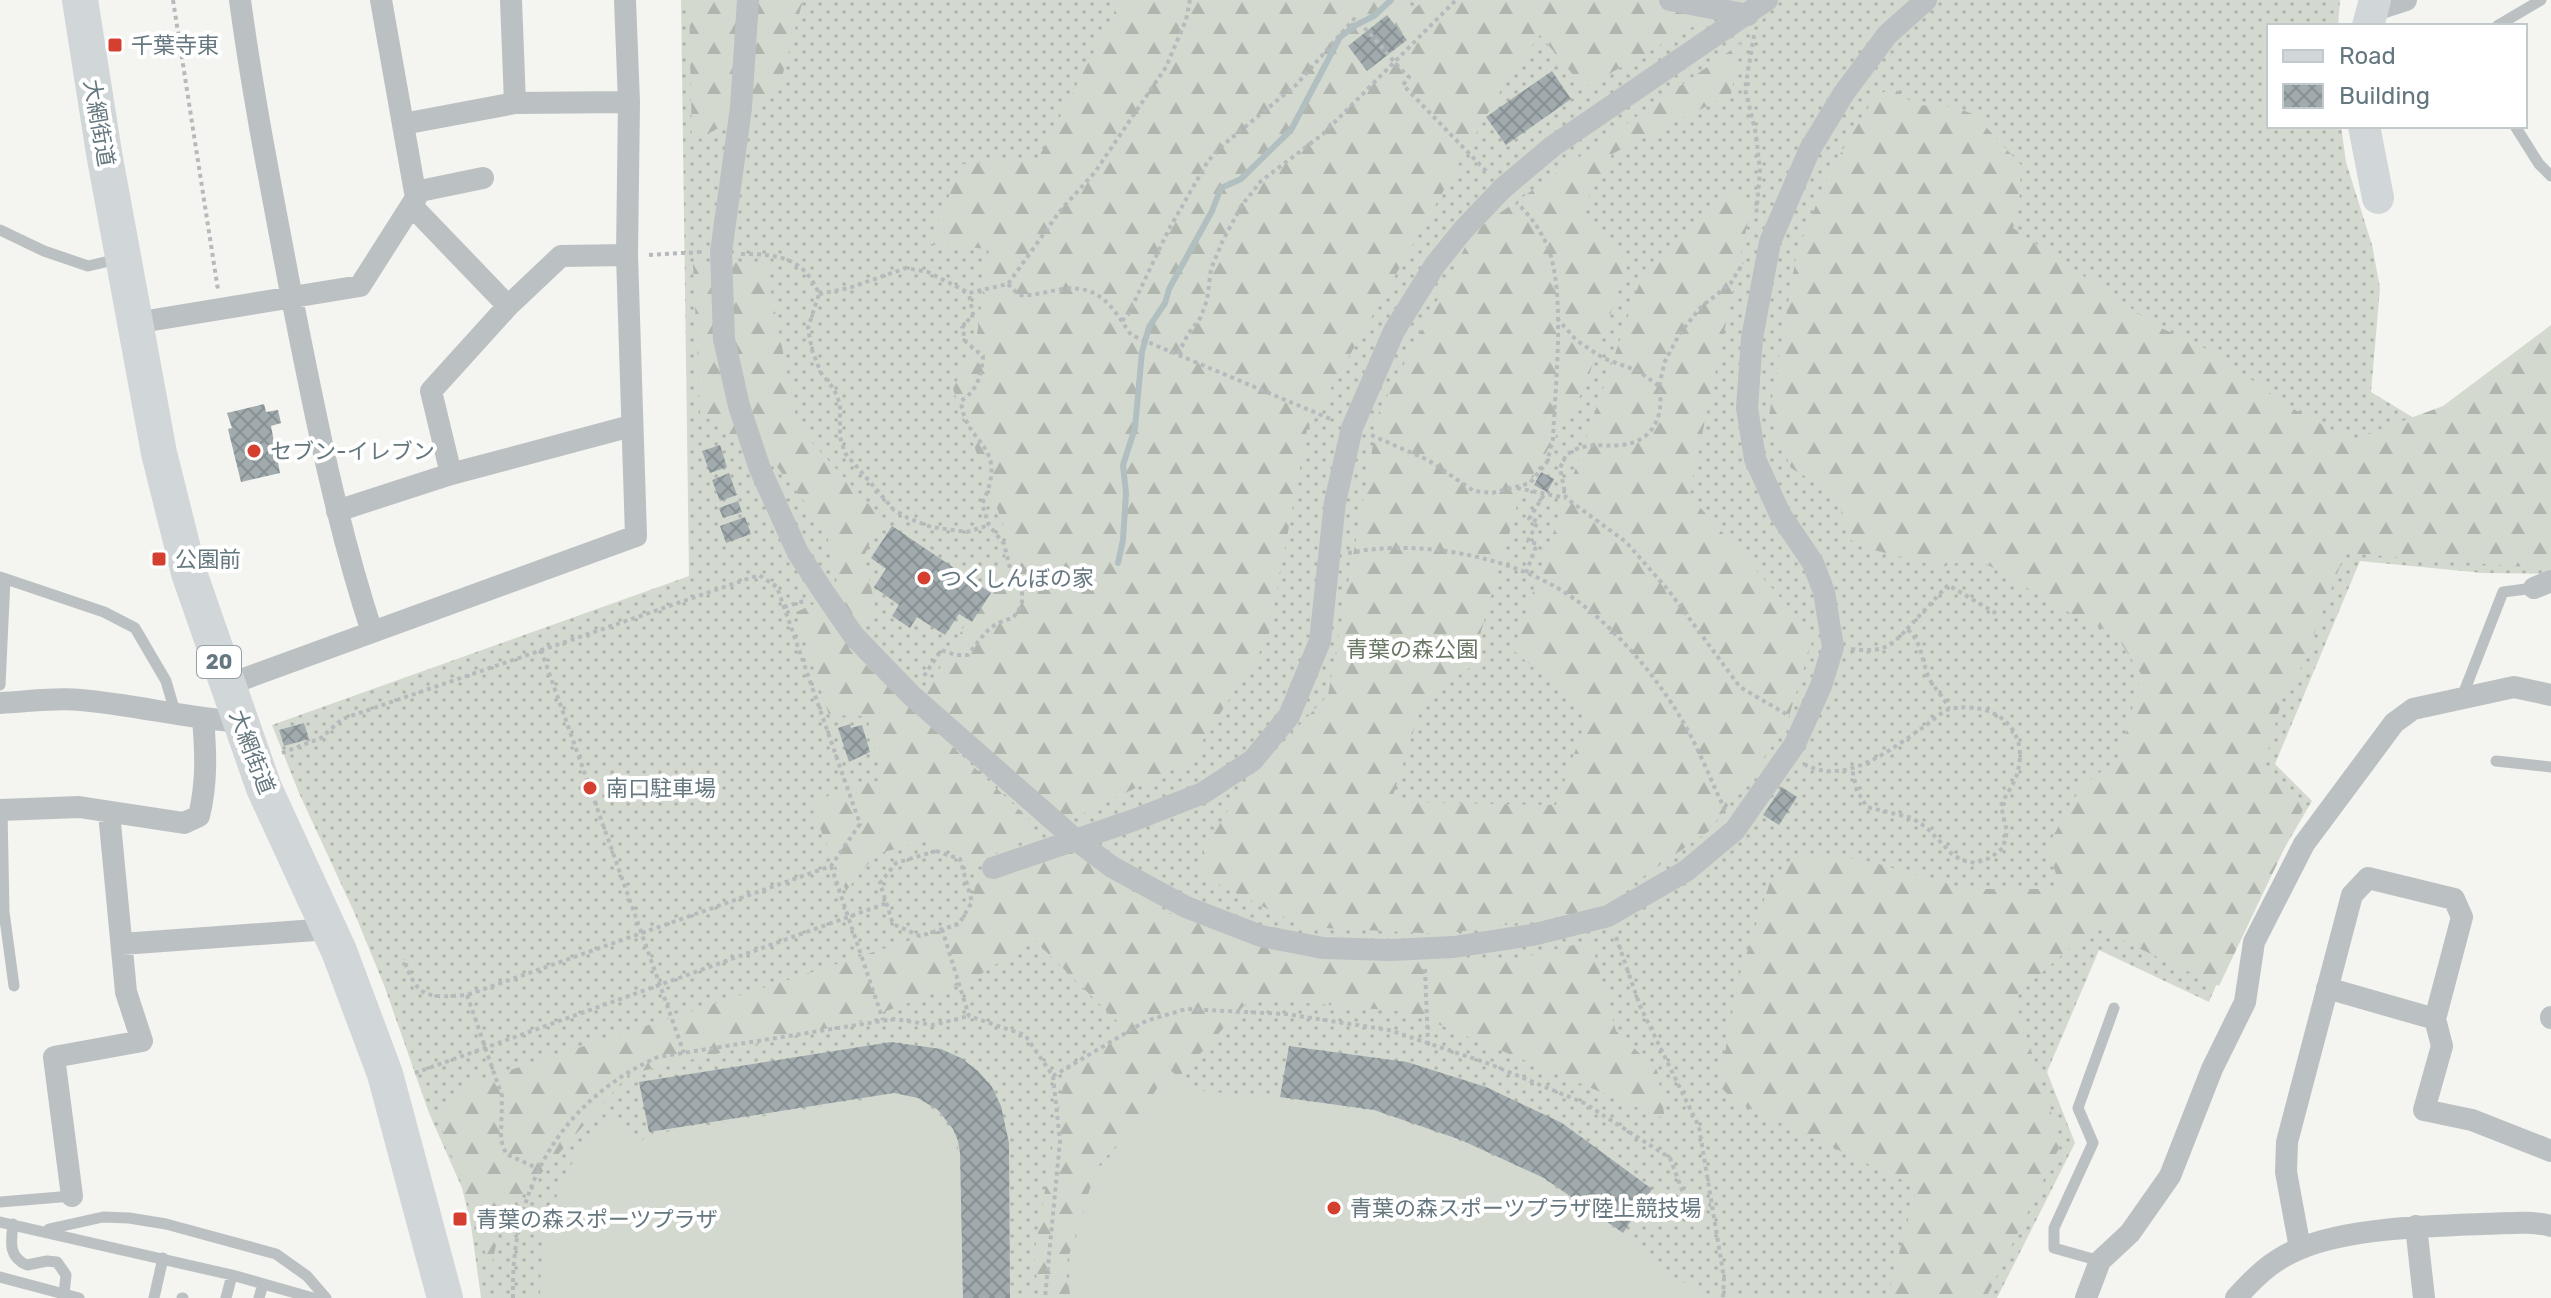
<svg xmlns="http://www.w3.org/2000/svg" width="2551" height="1298" font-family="Rubik,'Noto Sans JP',sans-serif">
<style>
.grass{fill:url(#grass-dots)}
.forest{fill:url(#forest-firs)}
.garden{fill:#d4d9d0}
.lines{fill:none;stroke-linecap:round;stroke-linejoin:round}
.stream{stroke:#b1bfc1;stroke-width:6}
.building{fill:url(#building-cross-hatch)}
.path{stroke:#b7babc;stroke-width:4;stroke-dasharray:4 4;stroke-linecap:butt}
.lane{stroke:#bbc0c2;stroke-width:11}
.street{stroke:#bbc0c2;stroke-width:22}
.secondary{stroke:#d1d6d9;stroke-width:32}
.primary{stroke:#d1d6d9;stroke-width:36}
.poi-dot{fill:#d43f30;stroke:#fff;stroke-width:3}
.labels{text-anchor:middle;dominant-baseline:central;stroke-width:8;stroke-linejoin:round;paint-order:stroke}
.shield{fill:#fff;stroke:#93a0a5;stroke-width:2}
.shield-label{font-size:20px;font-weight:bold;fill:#65777f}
.poi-label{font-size:22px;fill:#65777f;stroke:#fff;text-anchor:start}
.street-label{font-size:22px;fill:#65777f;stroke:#fff}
.park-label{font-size:22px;fill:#6a7764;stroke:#fff}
</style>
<defs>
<pattern id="grass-dots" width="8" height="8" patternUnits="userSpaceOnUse" patternTransform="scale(2)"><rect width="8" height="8" fill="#d4d9d0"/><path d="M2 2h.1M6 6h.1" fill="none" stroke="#b0b5ae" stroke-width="1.8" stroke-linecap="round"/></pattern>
<pattern id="forest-firs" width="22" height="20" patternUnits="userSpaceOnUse" patternTransform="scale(2)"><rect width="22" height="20" fill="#d4d9d0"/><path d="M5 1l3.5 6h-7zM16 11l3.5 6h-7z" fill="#b0b5ae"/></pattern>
<pattern id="building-cross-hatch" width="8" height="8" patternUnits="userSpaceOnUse" patternTransform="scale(2)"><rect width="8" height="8" fill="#a1abae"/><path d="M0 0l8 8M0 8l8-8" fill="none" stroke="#879093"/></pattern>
</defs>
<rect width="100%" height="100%" fill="#f4f4f0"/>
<!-- grass -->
<path class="grass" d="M681,0H2340L2338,26H2269V126H2341L2346,162L2372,245L2380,288L2371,392L2432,429L2551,337V574L2483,573L2360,561L2275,764L2312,801L2248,910L2209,1002L2099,950L2047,1072L2075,1143L1997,1298H481L471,1225L462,1188L429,1113L384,985L354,912L299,793L272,725L689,576Z"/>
<!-- forest -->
<path class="forest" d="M689,0H803L777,95L692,143Z
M1121,0H1410L1405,17L1424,0H1706L1710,17L1584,88L1540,35L1509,76L1307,430L1268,639L1189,762L1066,822L923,697L1011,546L953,389L976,342L989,249L928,244L963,164L1038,159Z
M1741,43L1731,94L1612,154L1580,214L1629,261L1584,389L1519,498L1471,667L1424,698L1391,802L1556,805L1588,715L1513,650L1644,270L1728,190L1751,207L1689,495L1814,635L1785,729L1709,831L1592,912L1443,934L1304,927L1192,871L1243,785L1328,695L1379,412L1473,232Z
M1894,88L1915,105L1955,107L1975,115L2021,165L2019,208L2013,228L2157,326L2213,352L2288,406L2351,440L2443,406L2551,325V569L2345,553L2299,673L2283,696L2263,769L2305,805L2219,986L2094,927L2014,997L2061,1144L1986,1298H1887L1917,1187L1736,1102L1719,1086L1738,980L1771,879L1800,853L1864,860L1968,889H2060L2048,845L2081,787L2120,757L2141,674L2116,635L2068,612L1976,558L1941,567L1874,550L1848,539L1837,495L1791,468L1769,416L1797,251L1831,169L1876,95Z
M765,262L798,427L882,519L864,556L875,605L849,649L1031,821V838L973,863L929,840L876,854L846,891L811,806L840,789L882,780L867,716L829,715L796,612L839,593L826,529L777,467L700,413L693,264Z
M1069,847L1158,909L1266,947L1414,959L1520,958L1591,941L1616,1031L1657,1070L1665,1119L1409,1012L1251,998L1097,1167L1065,1268L1071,1298H1039L1034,1255L1065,1074L1119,1023L1034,940L973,979L862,1020L629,1074L502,1218L491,1268L437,1114L470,1083L966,922L976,884Z"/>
<!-- garden -->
<path class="garden" d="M1170,1070L1194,1090L1279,1098L1374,1111L1460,1141L1543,1179L1622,1234L1681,1283L1698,1281L1701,1298H1070L1069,1261L1092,1182Z
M893,1095C929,1098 951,1118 958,1153L960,1298H540C540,1222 560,1168 610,1111L637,1145L648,1135Z"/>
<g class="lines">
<!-- stream -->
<path class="stream" d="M1118,563L1123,540L1126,493L1123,465L1135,428L1142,352L1149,327L1165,303L1169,289L1212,211L1221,188L1241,179L1291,130L1340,37L1356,25L1374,16L1391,0"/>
</g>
<!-- building -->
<path class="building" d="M1387,15L1407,40L1367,71L1348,46Z
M1552,71L1571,99L1506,145L1486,117Z
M264,404L266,412L278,410L281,423L271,426L280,473L241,482L228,429L232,428L227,413Z
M720,445L727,467L710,473L702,451Z
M1541,472L1554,479L1547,492L1534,485Z
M729,473L737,495L720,501L712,480Z
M738,501L742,512L723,518L719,508Z
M745,517L751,534L726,543L720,526Z
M892,526L991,593L972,622L959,614L945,635L917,617L910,628L892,616L899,605L874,587L886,569L871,558Z
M304,723L309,739L284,746L279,730Z
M850,724L851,728L862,725L870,752L849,762L838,728Z
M1782,787L1797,797L1779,825L1763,815Z
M891,1042L941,1049L961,1058L978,1071L992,1087L1001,1106L1009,1143L1010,1298H963L960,1153L958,1141L953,1129L938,1110L918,1098L894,1093L649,1132L639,1082Z
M1289,1046L1407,1062L1486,1087L1562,1123L1652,1189L1623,1233L1544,1178L1461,1140L1374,1110L1280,1097Z"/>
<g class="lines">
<!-- path -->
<path class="path" d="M173,0L218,290
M1754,35L1745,89L1756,134L1760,172L1756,216
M741,254C777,254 804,257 819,294L808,328L812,350L821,373L834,389L840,404V437L845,453L894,510L908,518L931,527L967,532L989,525
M649,255L700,252
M1008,284L1019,295C1035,296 1048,291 1063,289C1100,284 1113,308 1131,335L1333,420
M819,294L849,288L906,268L928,272L969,293L1008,284L1060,211L1095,172L1166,67L1186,20L1190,0
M1557,318L1576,340L1603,358L1638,371L1659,386C1665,416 1653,442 1621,445C1608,447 1596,443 1583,447C1577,448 1571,452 1566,455L1560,468L1566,498L1626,542L1669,591L1740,687L1786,714
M1122,321L1129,313L1169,229L1208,161L1223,145L1296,85L1354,19C1375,35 1389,59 1409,77L1403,85L1487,172
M1178,354L1188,334L1201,317L1207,300L1211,269L1223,240L1242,205L1261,181L1323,134L1456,0
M1659,386L1665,361L1680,333L1701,307L1731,283L1743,263
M1371,435L1428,460L1474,491L1492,493L1530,483L1547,462L1553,439C1555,388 1565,300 1550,253C1543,233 1531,216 1516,202
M1517,488L1566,498
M1348,553C1421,538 1520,557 1580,603C1622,635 1661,682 1686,727C1701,754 1712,783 1725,810
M1526,573L1537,544L1528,541L1538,521L1529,519L1545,493
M784,607L804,601
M1907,629L1948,585L1999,615
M1851,649C1879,652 1888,650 1907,629C1922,642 1921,658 1928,676C1933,688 1944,696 1949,709
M541,650L684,1053
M924,676L941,650L956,655H968C983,636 988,624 1013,618L1022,605V583L1010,568L1004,544L989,525L982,504C1011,443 965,447 961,401C977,391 982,374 983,356L966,342L962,328L973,314L969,294
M282,753L321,738L342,719L759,575L777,587L860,824L831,866L467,995C428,998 417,999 404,959
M1804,764C1846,787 1891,749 1925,726C1932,721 1942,711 1950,709C1993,700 2031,728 2017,774C2014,785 2005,795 2001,806L2007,832L2003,848L1990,858L1975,863L1961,860L1951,853L1927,828L1912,818L1867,807L1857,791L1852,769
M936,851L960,859L972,902L959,924L920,936L893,924L880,883L896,863Z
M831,866L883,1020
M942,929L969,1016L1025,1035L1053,1076L1060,1141L1045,1298
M1616,937L1640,1006L1699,1127L1724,1278L1723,1298
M1425,969L1428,1043
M467,995L502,1096L501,1140L506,1154L539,1169
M415,1073L887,903
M1053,1076L1146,1021L1186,1009L1286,1014L1389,1030L1487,1063L1584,1103L1670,1158L1688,1206L1711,1205
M513,1298C510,1191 559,1101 658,1057L894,1019L933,1025L969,1016"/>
<!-- lane -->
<path class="lane" d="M2497,26L2541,0
M2515,126L2539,164L2551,176
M0,230L44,251L88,266L118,259
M0,577L104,612L135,628L166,681L175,712
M0,685L5,579
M2462,697L2503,592L2534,588
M2496,761L2551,767
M2,809L4,912L14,986
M0,1202L72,1196
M0,1222L232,1275L313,1298
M13,1224C11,1242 8,1257 27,1265L47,1261L57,1262L66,1275L64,1294
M49,1229L103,1217L129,1218L166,1224L276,1254L307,1276L326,1298
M2100,1261L2054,1248V1228L2093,1143L2078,1108L2114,1008
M0,1277L79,1298
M154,1298L163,1258
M182,1298H183
M226,1298L232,1275
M259,1298L263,1284"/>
<!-- street -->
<path class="street" d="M240,0C253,97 272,192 290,288C313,404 335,519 372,632
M511,0L515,103
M748,0L741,108L721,252L724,339L739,406L760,469L798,553L825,594L854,636L911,695L1076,840L1112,867L1186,907L1261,936L1323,948L1391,950L1454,947L1532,935L1608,916L1686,871L1735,830L1795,744L1821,686L1833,647L1824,592L1813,563L1780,514L1755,459L1747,408L1752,338L1770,242L1810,149L1844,93L1887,35L1926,0
M1670,0L1748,15
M2372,11L2406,0
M403,124L515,103L629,102
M415,192L483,178
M412,206L508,306
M135,323L360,286L416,198L381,0
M451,474L431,391L508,306L561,256L627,255
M337,511L451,474L631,426
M2534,588L2551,581
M227,685L636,536L627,255L629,102L625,0
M0,703C26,702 55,697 81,700C135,705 187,718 240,722
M0,810L79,807L184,823L199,816C207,783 206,753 203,719
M993,868L1134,820L1203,793L1253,760L1289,716L1320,641L1335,502L1352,428L1394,331L1435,265L1463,230L1503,188L1553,146L1767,0
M122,944L329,929
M2551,1017V1018
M2435,1019L2442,1046L2424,1110L2472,1120L2551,1151
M72,1196L54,1057L142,1041L126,992L109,813
M2416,1226L2424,1298
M2300,1248L2286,1172L2287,1142L2352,895L2368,878L2454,899L2462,917L2435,1019L2327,988
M2086,1298L2100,1261L2130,1233L2170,1176L2212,1069L2245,1002L2254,942L2304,844L2394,723L2413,709L2514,687L2551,695
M2236,1298C2255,1277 2272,1260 2299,1249C2348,1228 2429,1226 2483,1224C2505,1224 2530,1220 2551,1226"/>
<!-- secondary -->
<path class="secondary" d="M2368,26L2375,0
M2364,126L2378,198"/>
<!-- primary -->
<path class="primary" d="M80,0L104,153L159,453L189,573L264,788L339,951L385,1074L445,1298"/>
</g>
<!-- markers -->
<g class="poi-dot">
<rect x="107" y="37" width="16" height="16" rx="4"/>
<circle cx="254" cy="451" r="8"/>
<rect x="151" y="551" width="16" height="16" rx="4"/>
<circle cx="924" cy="578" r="8"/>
<circle cx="590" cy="788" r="8"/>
<circle cx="1334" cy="1208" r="8"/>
<rect x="452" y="1211" width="16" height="16" rx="4"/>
</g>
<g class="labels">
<!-- shield labels -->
<rect class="shield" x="197" y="646" width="44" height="32" rx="6"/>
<g class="shield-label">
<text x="219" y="662">20</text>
</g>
<!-- poi labels -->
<g class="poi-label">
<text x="131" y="45">千葉寺東</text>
<text x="270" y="451">セブン-イレブン</text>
<text x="175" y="559">公園前</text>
<text x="940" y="578">つくしんぼの家</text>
<text x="606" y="788">南口駐車場</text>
<text x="1350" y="1208">青葉の森スポーツプラザ陸上競技場</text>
<text x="476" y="1219">青葉の森スポーツプラザ</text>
</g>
<!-- street labels -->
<g class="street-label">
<text transform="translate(99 123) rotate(80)">大網街道</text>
<text transform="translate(252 752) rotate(69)">大網街道</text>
</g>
<!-- park labels -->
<g class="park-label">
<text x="1412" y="649">青葉の森公園</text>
</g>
</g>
<!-- legend -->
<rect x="2267" y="24" width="260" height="104" fill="#ffffff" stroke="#c1c9cc" stroke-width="2"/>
<rect x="2283" y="50" width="40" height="12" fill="#d1d6d9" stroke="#c1c9cc" stroke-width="2"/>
<text x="2339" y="64" font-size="24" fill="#65777f">Road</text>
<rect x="2283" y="84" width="40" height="24" fill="url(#building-cross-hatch)" stroke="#c1c9cc" stroke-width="2"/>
<text x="2339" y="104" font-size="24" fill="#65777f">Building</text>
</svg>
